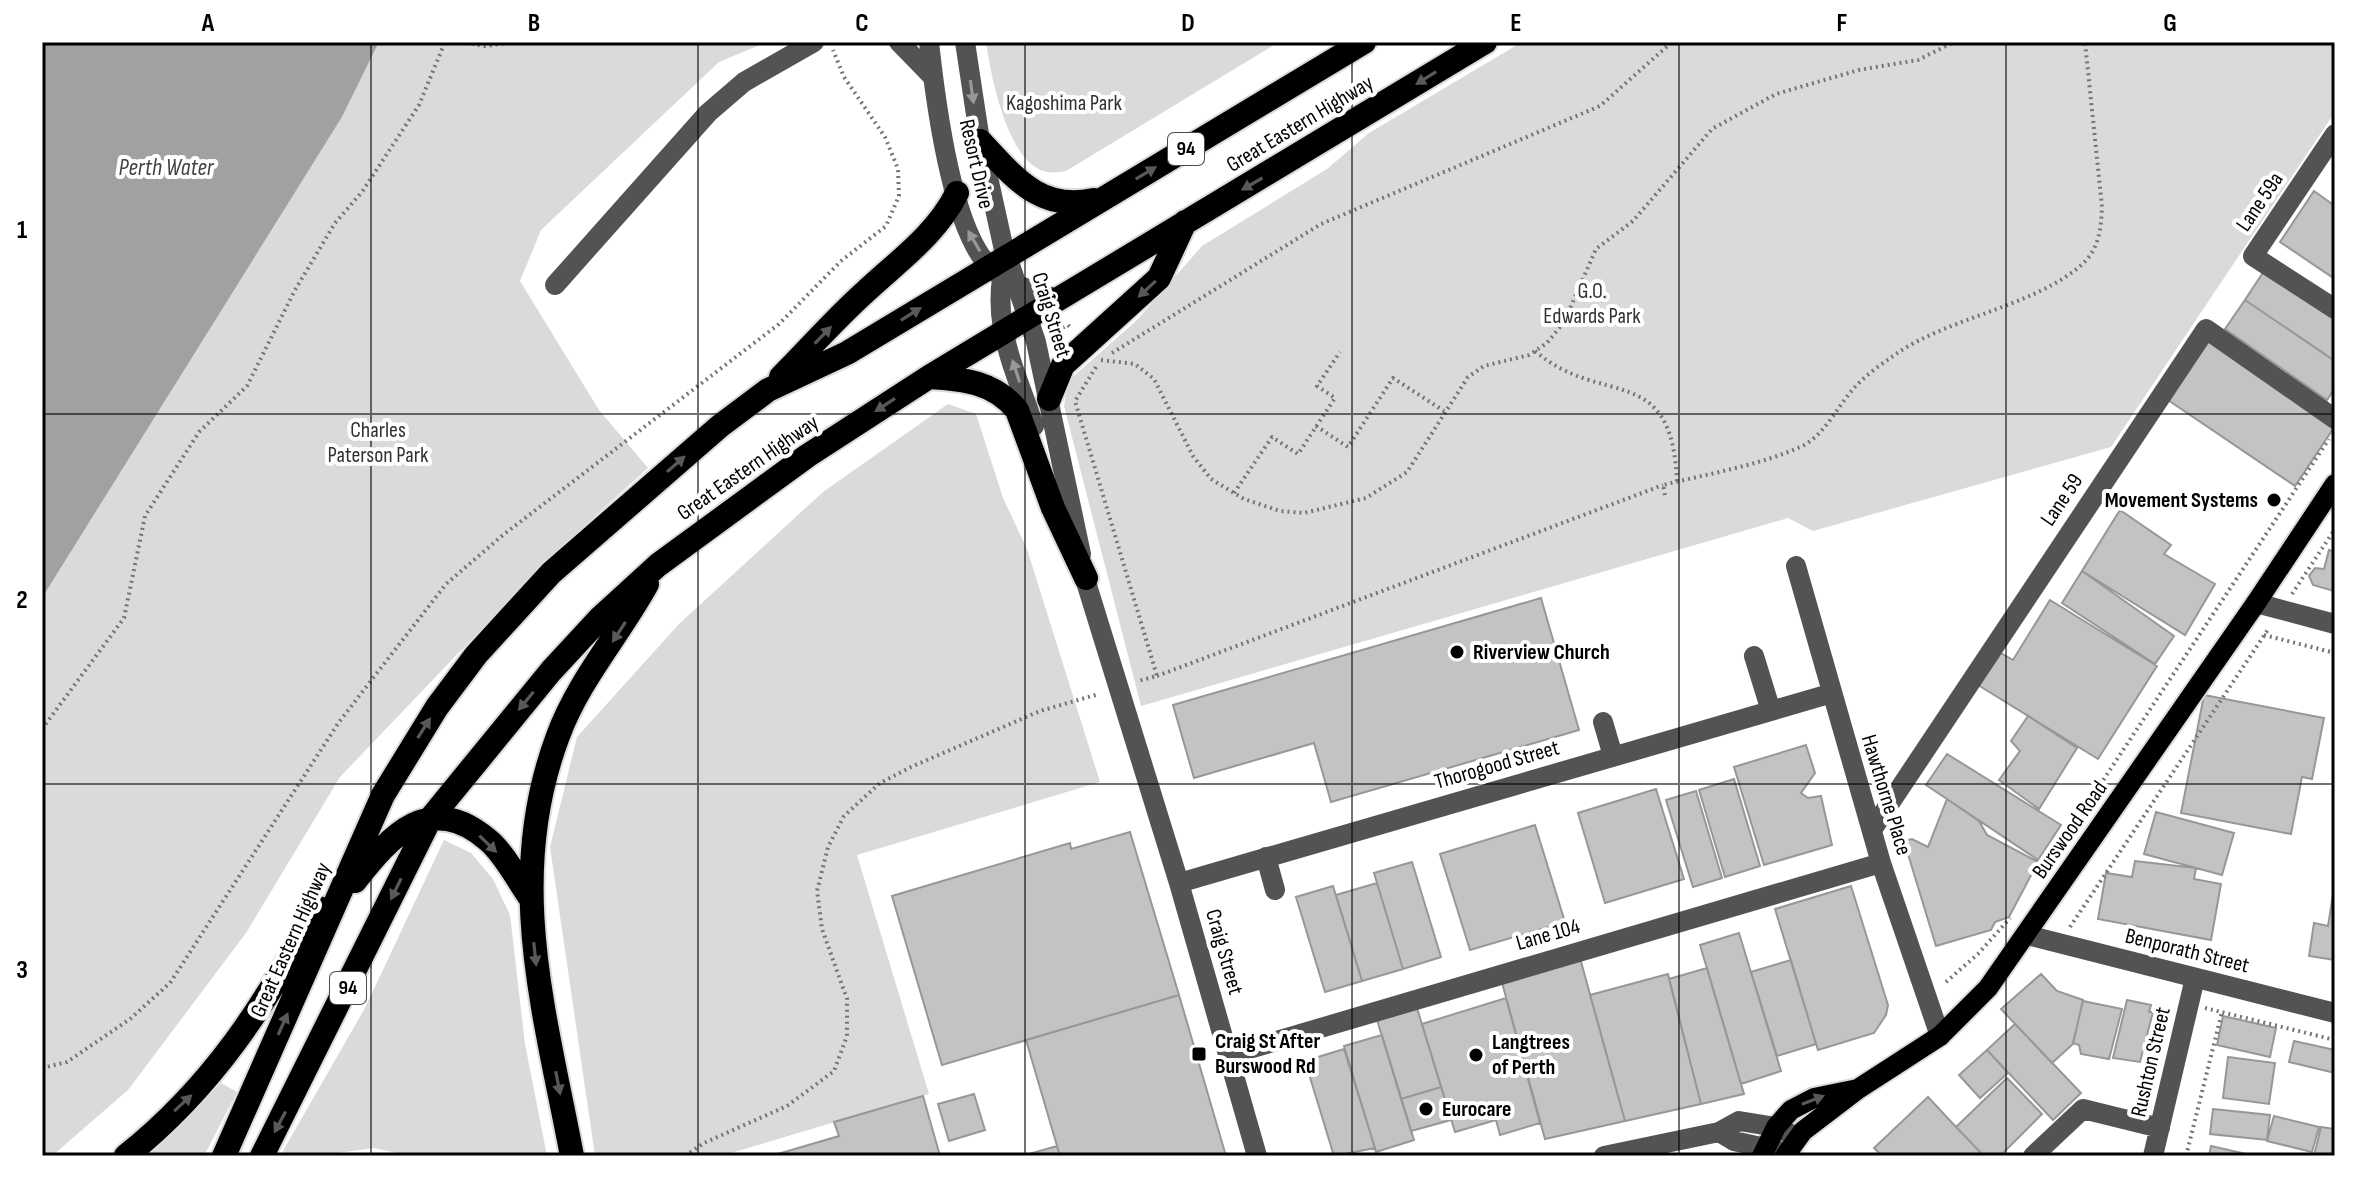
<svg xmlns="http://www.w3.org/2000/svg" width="2377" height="1198" font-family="'Sofia Sans Condensed',sans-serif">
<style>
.green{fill:#dadada}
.water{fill:#a1a1a1}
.building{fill:#c3c3c3;stroke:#979797;stroke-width:2}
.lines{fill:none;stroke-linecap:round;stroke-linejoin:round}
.major-casing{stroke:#dbdbdb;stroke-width:24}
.highway-casing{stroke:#dbdbdb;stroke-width:28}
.path{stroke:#757575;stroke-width:4;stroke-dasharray:2 4;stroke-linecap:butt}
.minor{stroke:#535353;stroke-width:20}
.major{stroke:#000;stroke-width:20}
.highway{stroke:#000;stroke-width:24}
.oneway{fill:#595959}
.oneway2{fill:#989898}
.grid{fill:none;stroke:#000;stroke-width:2;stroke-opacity:0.55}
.poi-dot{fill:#000;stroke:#fff;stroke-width:3}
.labels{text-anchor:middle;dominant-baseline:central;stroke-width:8;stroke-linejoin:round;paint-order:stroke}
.shield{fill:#fff;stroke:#4c4c4c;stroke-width:2}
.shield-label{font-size:20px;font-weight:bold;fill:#000}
.park-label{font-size:22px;fill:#313131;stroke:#fff}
.street-label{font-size:22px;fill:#000;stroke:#fff}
.poi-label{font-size:22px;font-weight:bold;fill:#000;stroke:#fff;text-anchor:start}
.water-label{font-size:24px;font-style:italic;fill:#424242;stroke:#fff}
.neatline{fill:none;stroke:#000;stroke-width:3}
.grid-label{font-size:26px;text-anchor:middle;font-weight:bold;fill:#000}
</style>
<rect width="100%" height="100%" fill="#fff"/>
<!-- green -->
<path class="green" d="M379,42H767L719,62L541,230L520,281L599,410L648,468L554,553L340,777L246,933L128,1090L52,1156H42V598L342,117Z
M986,42H1279L1066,171C1061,172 1053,173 1047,172C1007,164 991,75 986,42Z
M1522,42H2335V112L2111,447L1813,531L1788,518L1141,706L1064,406L1068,381L1137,320L1202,246L1327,169L1369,133Z
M948,404L976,414L1003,498L1027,549L1100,782L857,855L929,1094L721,1156H595L550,847L577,737L679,624L823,492Z
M444,840L471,853L493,879L510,915L525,1044L547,1156H410L374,1148L315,1156H280L365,1008Z
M221,1083L237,1092L204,1156H145Z"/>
<!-- water -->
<path class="water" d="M42,42H379L342,117L42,598Z"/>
<!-- building -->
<path class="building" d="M2314,191L2335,206V279L2280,242Z
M2266,268L2335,314V361L2245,300Z
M2245,300L2335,361V388L2327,400L2225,329Z
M2207,336L2335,426L2295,486L2165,398Z
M2120,510L2171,545L2164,554L2215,584L2185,635L2082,571Z
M2329,550L2335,552L2334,591L2313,585L2309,576L2315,568L2324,569Z
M2082,571L2174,636L2155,664L2062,603Z
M1541,598L1579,730L1331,802L1314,743L1194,778L1173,705Z
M2050,600L2157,666L2098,759L1978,685L1999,652L2013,660Z
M2204,695L2324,718L2312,779L2302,777L2291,834L2181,813Z
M2028,716L2077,748L2039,809L1999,780L2020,751L2011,741Z
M1806,745L1815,773L1801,793L1808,798L1821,796L1832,845L1764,865L1734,767Z
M1947,754L2061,825L2038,860L1926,785Z
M1734,779L1760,866L1725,877L1699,790Z
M1656,789L1684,879L1605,903L1578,813Z
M1696,791L1722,878L1693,887L1666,800Z
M1947,799L1979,821L1987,835L2038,862L2009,917L1995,922L1991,930L1936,946L1904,841L1912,839L1928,847Z
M2156,812L2234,833L2222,875L2144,854Z
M1535,825L1565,922L1470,950L1440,854Z
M1130,832L1179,995L942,1065L892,896L1070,843L1071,849Z
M2135,861L2196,868L2194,879L2221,884L2211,940L2098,919L2106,873L2132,877Z
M1412,862L1441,957L1403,969L1374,873Z
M2335,882V960L2309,956L2314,923L2328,926Z
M1377,883L1403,969L1362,981L1336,895Z
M1333,886L1362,981L1325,992L1296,897Z
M1851,886L1888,1005L1886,1015L1874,1033L1818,1050L1775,909Z
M1739,933L1781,1071L1741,1084L1700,945Z
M1580,958L1625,1121L1545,1139L1501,979Z
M1791,960L1816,1044L1777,1056L1751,972Z
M1707,968L1744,1094L1701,1104L1669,979Z
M1668,974L1701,1104L1625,1121L1590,995Z
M2041,974L2057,991L2083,1000L2073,1044L2052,1063L2001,1009Z
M1179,995L1226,1156H1060L1026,1040Z
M1506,998L1540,1123L1500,1135L1496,1120L1455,1132L1422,1024Z
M2127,1000L2151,1005L2149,1012H2153L2140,1062L2113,1058Z
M2083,1001L2122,1009L2109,1059L2081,1054L2079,1045L2073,1043Z
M1417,1008L1441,1087L1401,1099L1377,1020Z
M2223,1016L2276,1028L2270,1057L2217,1045Z
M2015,1024L2081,1093L2053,1120L1987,1050Z
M1382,1035L1414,1140L1376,1152L1344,1046Z
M2294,1041L2335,1050V1073L2289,1062Z
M1344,1049L1375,1148L1334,1156L1305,1061Z
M1987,1050L2008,1073L1980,1098L1959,1075Z
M2228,1057L2275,1063L2269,1104L2223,1098Z
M2007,1078L2042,1114L2000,1156H1984L1956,1127Z
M1441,1087L1451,1120L1411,1131L1401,1099Z
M974,1094L985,1130L949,1141L938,1104Z
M923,1096L940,1156H771L839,1136L834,1122Z
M1928,1097L1956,1127L1984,1156H1882L1874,1148Z
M2213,1109L2270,1115L2267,1140L2210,1134Z
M2274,1116L2319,1127L2312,1152L2267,1141Z
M2321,1127L2335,1129V1156H2314Z
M1057,1146L1060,1156H1022Z
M2211,1146L2255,1156H2209Z"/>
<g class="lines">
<!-- major casing -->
<g class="major-casing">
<path id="major" d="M1762,1156L1776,1127L1791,1110L1814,1098L1858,1089L1940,1036L1988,988L2256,603L2335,484
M1785,1156L1803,1131L1858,1089"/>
</g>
<!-- highway casing -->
<g class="highway-casing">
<path id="highway" d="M980,141C1014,177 1040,212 1094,200
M781,377C809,349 835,319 864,293C898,261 936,235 957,193
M929,377C964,379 994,382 1017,410L1053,508L1086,578
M1049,399L1063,365L1159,278L1185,222
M355,881C391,835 430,791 488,840C504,853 517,879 529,896
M126,1156C215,1085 263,1006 319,908
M224,1156L383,795L437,707L476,655L551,573L720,426L768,390L847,353L1364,42
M262,1156L430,819L551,671L601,617L658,565L807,456L929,377L1485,42
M572,1156C545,1013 504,879 558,736C578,681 619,635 647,584"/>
</g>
<!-- path -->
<path class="path" d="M460,42L485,46L516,42
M1052,333L1068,325L1071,328
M1535,351C1602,409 1672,359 1677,482
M1112,353L1321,224L1600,106L1672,42
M1101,360L1135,364L1154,379L1193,456L1211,479L1244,499L1280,511L1304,513L1366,498L1407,472L1468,377L1484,366L1529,355L1547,343L1564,322L1596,249L1633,221L1712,129L1776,94L1859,70L1918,60L1954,42
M1096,367L1075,401L1157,676L1138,681
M1316,426L1348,447L1393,378L1444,411
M1234,493L1272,437L1298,454L1335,398L1317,386L1340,352
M1665,495L1663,485C1707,474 1756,466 1798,448C1824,438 1837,406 1855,387C1866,375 1880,365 1893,356C1946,318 2029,308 2079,267C2099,251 2101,230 2102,207L2085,42
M2292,594L2335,529
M2264,635L2335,653
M1157,676L1663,485
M42,729L124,618L145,516L199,432L247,386L295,290L335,223L362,192L419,105L445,42
M2047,865L2329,439
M2070,927L2269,628
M1946,982L1978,954L2010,918
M2205,1008L2335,1040
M42,1068L67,1062L130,1019L170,983L339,722L446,584L503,535L779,324L841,261L886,226L899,196L898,169L885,137L844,77L833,50
M685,1156L704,1143L787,1106L834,1071L847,1036V999L822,929L817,891L828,847L844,816L880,783L911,767L1040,711L1099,694
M2186,1156L2222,1012"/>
<!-- minor -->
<path class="minor" d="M899,42L933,77
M929,42C935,97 951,229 990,267C1008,285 1035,291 1057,299
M965,42L980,141L1008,268
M2335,134L2253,256L2335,309
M1007,256C988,319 1014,366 1034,426
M1007,256L1036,342L1081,554
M555,285L708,113L744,82L814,42
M1081,566L1179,883L1257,1156
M1796,566L1881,863L1940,1036
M2256,603L2335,624
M1754,656L1771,711
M1603,722L1613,756
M1872,830L2206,329L2335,419
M1266,857L1275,890
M1179,883L1829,694
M2027,935L2335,1013
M1229,1055L1881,863
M1719,1132L1734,1141L1779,1151
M1604,1156L1719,1132L1739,1121L1776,1127L1797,1137
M2033,1156L2083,1109L2160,1128
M2153,1156L2195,978"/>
<!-- major -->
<use href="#major" class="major"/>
<!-- highway -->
<use href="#highway" class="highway"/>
</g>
<!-- one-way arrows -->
<defs><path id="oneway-solid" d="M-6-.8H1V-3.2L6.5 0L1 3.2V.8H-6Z" transform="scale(2)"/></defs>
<g class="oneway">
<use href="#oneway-solid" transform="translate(1426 78) rotate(148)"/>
<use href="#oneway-solid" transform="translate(1146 173) rotate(-31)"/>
<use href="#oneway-solid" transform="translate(1252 184) rotate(150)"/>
<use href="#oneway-solid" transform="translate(1147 289) rotate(137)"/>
<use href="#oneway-solid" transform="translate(911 314) rotate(-32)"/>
<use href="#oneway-solid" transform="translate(823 335) rotate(-46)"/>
<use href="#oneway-solid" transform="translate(885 405) rotate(147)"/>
<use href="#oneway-solid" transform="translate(676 464) rotate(-41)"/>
<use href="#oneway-solid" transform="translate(619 632) rotate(123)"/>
<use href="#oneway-solid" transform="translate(526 701) rotate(129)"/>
<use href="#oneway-solid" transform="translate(424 728) rotate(-58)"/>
<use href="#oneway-solid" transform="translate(488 844) rotate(44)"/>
<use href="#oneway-solid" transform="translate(396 889) rotate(116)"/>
<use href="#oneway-solid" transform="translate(535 954) rotate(84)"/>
<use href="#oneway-solid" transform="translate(283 1024) rotate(-66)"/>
<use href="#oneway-solid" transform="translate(558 1083) rotate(79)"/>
<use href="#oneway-solid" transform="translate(1813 1100) rotate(-21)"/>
<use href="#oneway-solid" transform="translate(183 1103) rotate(-43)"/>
<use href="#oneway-solid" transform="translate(280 1122) rotate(118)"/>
</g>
<g class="oneway2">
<use href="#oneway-solid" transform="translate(972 92) rotate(82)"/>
<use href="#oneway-solid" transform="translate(974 241) rotate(-120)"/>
<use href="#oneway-solid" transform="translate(1016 371) rotate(-108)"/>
</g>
<!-- grid -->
<path class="grid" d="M371,42V1156M698,42V1156M1025,42V1156M1352,42V1156M1679,42V1156M2006,42V1156M42,414H2335M42,784H2335"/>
<!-- markers -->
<g class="poi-dot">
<circle cx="2274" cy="500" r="8"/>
<circle cx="1457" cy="652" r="8"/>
<rect x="1191" y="1046" width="16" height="16" rx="4"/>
<circle cx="1476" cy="1055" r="8"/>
<circle cx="1426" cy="1109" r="8"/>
</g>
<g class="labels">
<!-- shield labels -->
<g class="shield">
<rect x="1168" y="133" width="36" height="32" rx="6"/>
<rect x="330" y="972" width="36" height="32" rx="6"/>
</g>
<g class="shield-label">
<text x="1186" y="149">94</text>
<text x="348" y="988">94</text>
</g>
<!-- park labels -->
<g class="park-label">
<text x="1064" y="103">Kagoshima Park</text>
<text x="1592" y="291">G.O.<tspan x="1592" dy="25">Edwards Park</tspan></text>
<text x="378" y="430">Charles<tspan x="378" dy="25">Paterson Park</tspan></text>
</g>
<!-- street labels -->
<g class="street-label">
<text transform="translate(1300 124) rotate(-31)">Great Eastern Highway</text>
<text transform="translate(976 164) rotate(77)">Resort Drive</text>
<text transform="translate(2260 202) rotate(-56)">Lane 59a</text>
<text transform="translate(1051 315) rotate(73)">Craig Street</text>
<text transform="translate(748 468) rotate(-35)">Great Eastern Highway</text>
<text transform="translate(2062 500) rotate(-56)">Lane 59</text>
<text transform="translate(1497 765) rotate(-16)">Thorogood Street</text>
<text transform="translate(1886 795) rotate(73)">Hawthorne Place</text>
<text transform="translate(2070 830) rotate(-55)">Burswood Road</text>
<text transform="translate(1548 935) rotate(-16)">Lane 104</text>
<text transform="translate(291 940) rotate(-66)">Great Eastern Highway</text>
<text transform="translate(2187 951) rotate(14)">Benporath Street</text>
<text transform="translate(1224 952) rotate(74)">Craig Street</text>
<text transform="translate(2151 1062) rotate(-77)">Rushton Street</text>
</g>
<!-- poi labels -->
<g class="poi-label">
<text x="2258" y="500" text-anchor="end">Movement Systems</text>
<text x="1473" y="652">Riverview Church</text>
<text x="1215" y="1041">Craig St After<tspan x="1215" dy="25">Burswood Rd</tspan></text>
<text x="1492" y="1042">Langtrees<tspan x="1492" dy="25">of Perth</tspan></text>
<text x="1442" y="1109">Eurocare</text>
</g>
<!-- water labels -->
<g class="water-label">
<text x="166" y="167">Perth Water</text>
</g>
</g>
<!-- border -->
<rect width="2377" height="1198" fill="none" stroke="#ffffff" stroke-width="88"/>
<rect x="44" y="44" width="2289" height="1110" class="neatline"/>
<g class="grid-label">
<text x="208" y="31">A</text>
<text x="534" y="31">B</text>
<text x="862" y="31">C</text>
<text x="1188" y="31">D</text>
<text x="1516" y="31">E</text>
<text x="1842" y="31">F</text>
<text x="2170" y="31">G</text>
<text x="22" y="238">1</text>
<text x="22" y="608">2</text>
<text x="22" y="978">3</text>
</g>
</svg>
